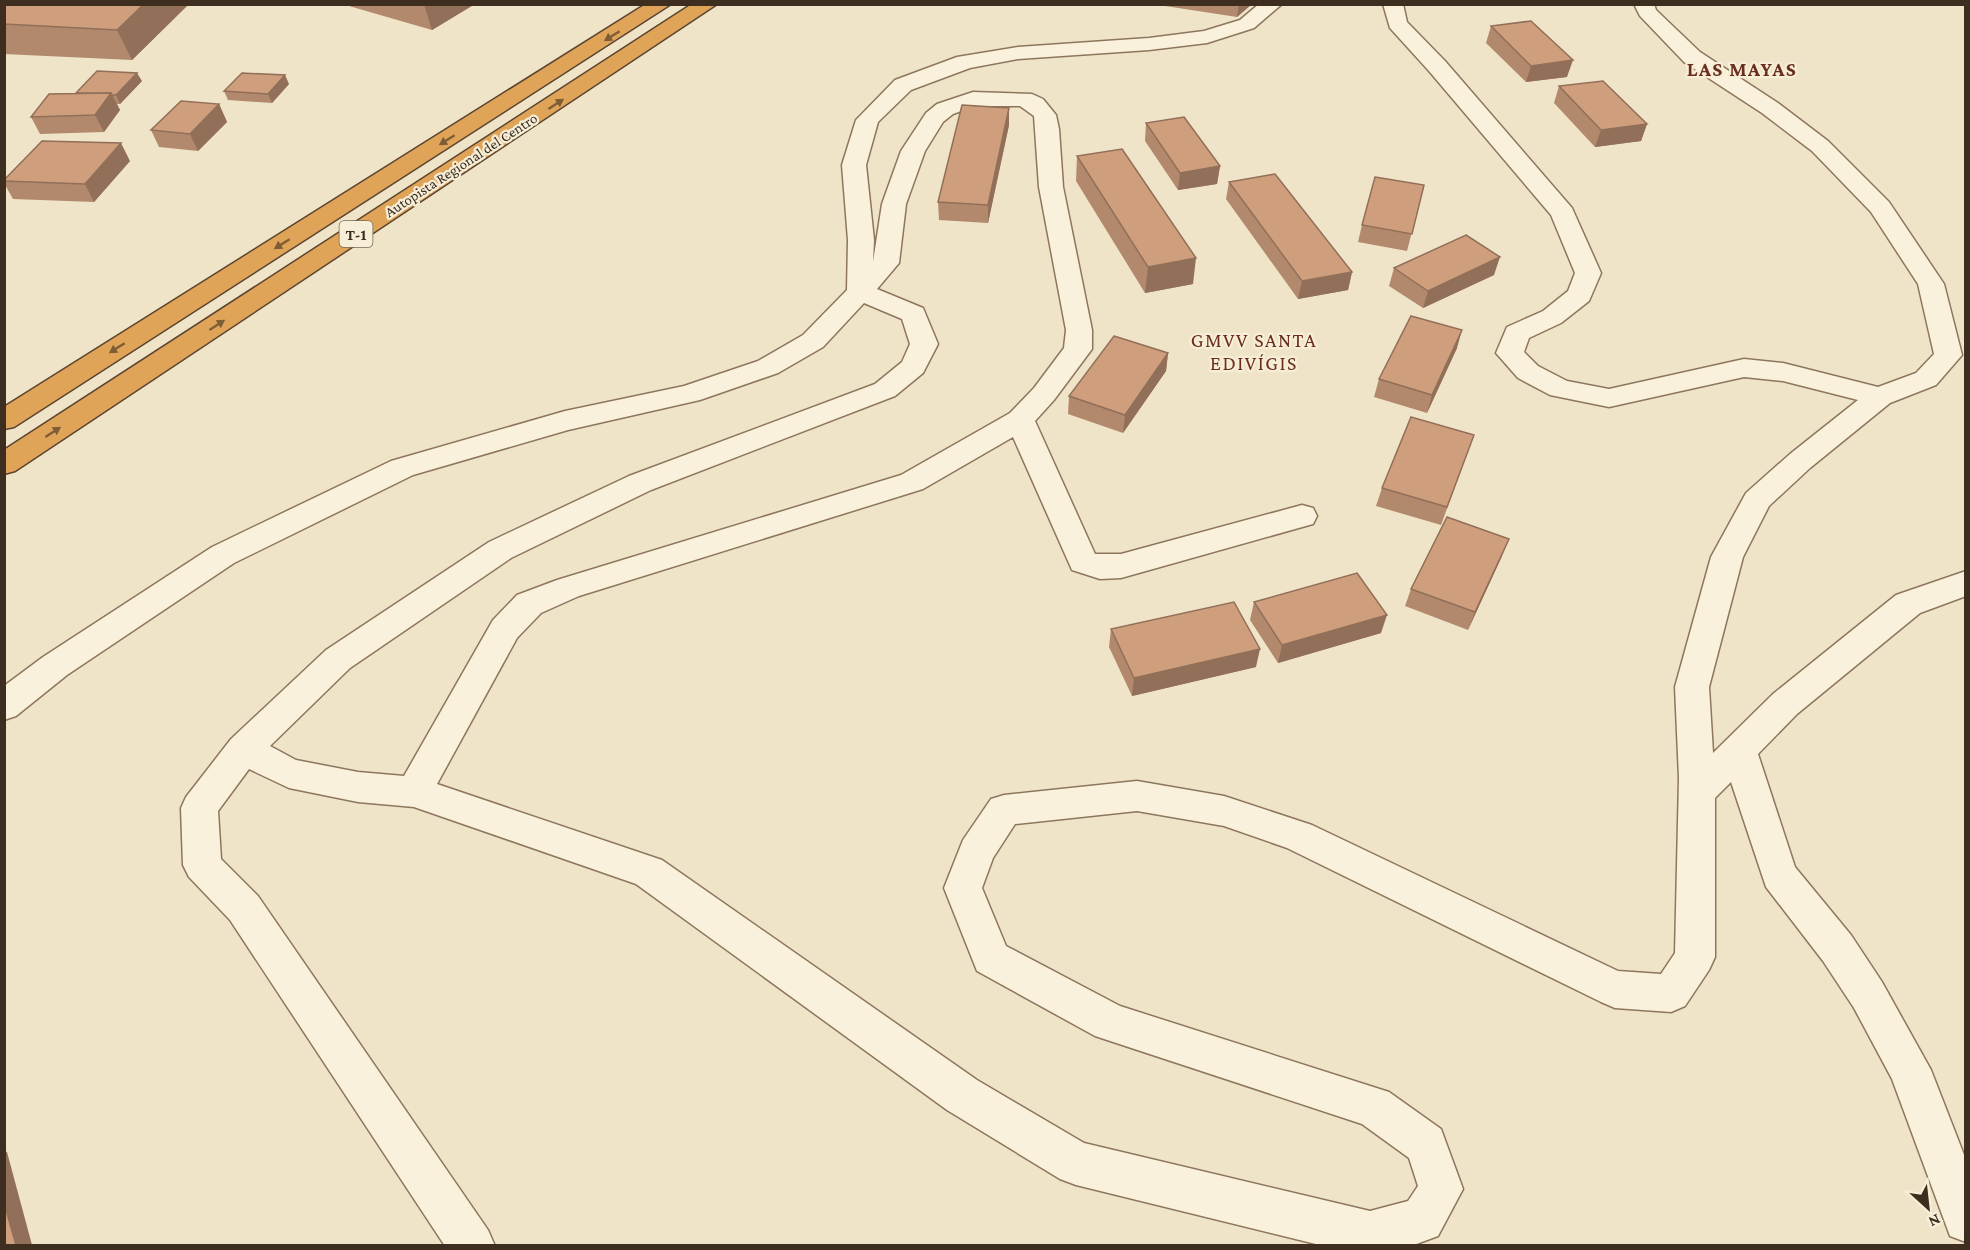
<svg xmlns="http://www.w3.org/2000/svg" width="1970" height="1250" font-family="'Crimson Pro',serif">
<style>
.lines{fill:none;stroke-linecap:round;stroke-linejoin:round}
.minor-casing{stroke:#8d765c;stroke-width:3}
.highway-casing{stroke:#5b4430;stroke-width:3}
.minor{fill:#faf1dc;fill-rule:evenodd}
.highway{fill:#e0a458;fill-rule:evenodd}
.wall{fill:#b2896c}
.shaded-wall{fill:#916f58}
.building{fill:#cf9f7d;stroke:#916f58;stroke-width:1.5}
.oneway{fill:#7e5d36}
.labels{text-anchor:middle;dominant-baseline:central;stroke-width:4.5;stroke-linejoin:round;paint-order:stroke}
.far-street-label{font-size:15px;fill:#3d2e20;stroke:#f7eed8}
.shield{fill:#f7eed8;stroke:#756857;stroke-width:1.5}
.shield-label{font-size:16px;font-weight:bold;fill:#3d2e20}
.far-district-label{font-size:20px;font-weight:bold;letter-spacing:1.5px;fill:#6b2e1e;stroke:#f7eed8}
.neighbourhood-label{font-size:20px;letter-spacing:1.5px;fill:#6b2e1e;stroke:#f7eed8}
</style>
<rect width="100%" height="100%" fill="#f0e4c8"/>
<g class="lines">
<!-- minor casing -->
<g class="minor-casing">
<path id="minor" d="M1259,4H1282L1254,28L1207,43L1149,50L1018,59L970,68L911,90L878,122L866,165L874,240L873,262L882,204L901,151L926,113L937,104L973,92L1032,94L1043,99L1056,115L1059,129L1063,187L1092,330V349L1054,400L1035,421L1095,554H1121L1302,505L1313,508L1317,516L1313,524L1121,578L1100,579L1072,570L1013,437L923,489L579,596L541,613L517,638L437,784L662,860L977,1080L1084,1143L1370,1211L1408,1201L1418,1186L1409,1158L1362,1124L1095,1036L977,971L944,888L963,840L991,799L1004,795L1137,781L1224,796L1312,825L1618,971L1661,974L1675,953L1679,778L1675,687L1711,557L1746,493L1790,454L1858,400L1783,381L1744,377L1609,407L1550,395L1518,378L1496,353L1507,327L1543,311L1568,291L1575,273L1551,215L1429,71L1390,28L1383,4H1403L1407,22L1445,61L1572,208L1601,273L1589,301L1561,323L1529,338L1524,352L1538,366L1567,381L1609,389L1744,359L1783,363L1878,387L1916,373L1934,354L1918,284L1871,212L1812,151L1762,113L1684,62L1640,16L1634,4H1654L1656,10L1700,52L1778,103L1828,141L1889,202L1944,284L1962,355L1936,385L1890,403L1810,468L1769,506L1743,557L1709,687L1713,753L1773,694L1896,595L1966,571V596L1920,613L1797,714L1758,754L1795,867L1851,935L1882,982L1931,1070L1966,1160V1242L1950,1236L1892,1079L1854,1008L1823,961L1766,887L1731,782L1715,798V957L1709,970L1685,1006L1671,1012L1615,1008L1601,1002L1287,848L1224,826L1137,811L1015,824L993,858L982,888L1006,946L1120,1006L1389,1092L1441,1129L1463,1189L1438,1236L1411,1246H1324L1076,1185L1060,1179L947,1110L636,884L414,807L358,802L289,788L249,769L218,811L221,859L258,896L488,1230L495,1246H445L230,920L189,877L183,865L181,808L186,797L231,739L326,650L489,542L629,476L875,384L902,362L910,344L902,319L864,303L823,347L778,373L700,400L568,430L413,475L234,563L67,675L16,716L4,720V686L43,657L212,547L391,461L565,411L684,386L758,361L803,335L847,290L848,240L842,165L856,120L895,80L957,57L1018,47L1149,38L1204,31L1240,20ZM975,106H1020L1034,116L1039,187L1066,330L1064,348L1034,388L1010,413L901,475L557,580L517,595L493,620L404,776L358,772L296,760L270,746L350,668L511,558L651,490L895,396L923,373L938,344L923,308L877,289L899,263L906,204L925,151L943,122L953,114Z"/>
</g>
<!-- highway casing -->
<g class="highway-casing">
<path id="highway" d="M646,4H671L14,427L4,429V407Z
M692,4H717L15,471L4,474V450Z"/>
</g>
<!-- minor -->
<use href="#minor" class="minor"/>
<!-- highway -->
<use href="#highway" class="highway"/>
</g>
<!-- wall -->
<path class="wall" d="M4,4H189L132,60L4,54Z
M342,4H475L432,30Z
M1152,4H1252L1237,17Z
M1491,26L1567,77L1526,82L1486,43Z
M142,81L120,104H117L120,110L104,132L40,134L31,117L76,93Z
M289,84L272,103L228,100L224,91Z
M1559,86L1647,124L1641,141L1595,147L1554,103Z
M219,104L227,122L198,151L159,147L151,130Z
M1146,123L1220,166L1217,184L1178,190L1145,141Z
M1009,125L988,223L939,220L938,202Z
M1077,156L1193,284L1145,293L1076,181Z
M130,161L94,202L13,199L4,183V181Z
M1229,182L1352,272L1348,290L1298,299L1226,199Z
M1424,185L1407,251L1358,242L1362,225Z
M1394,268L1494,275L1423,308L1389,286Z
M1457,348L1427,413L1374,397L1379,379Z
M1168,353L1166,371L1123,433L1068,414L1069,396Z
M1474,435L1441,525L1376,506L1382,488Z
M1502,556L1468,630L1405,606L1411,589Z
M1254,602L1381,633L1278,663L1250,620Z
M1111,629L1256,667L1132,696L1109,647Z"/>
<!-- shaded-wall -->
<path class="shaded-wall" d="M144,4H189L132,60L117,30Z
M424,4H475L432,30Z
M1239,4H1252L1237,17Z
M1573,60L1567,77L1526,82L1531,66Z
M137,73L142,81L120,104L116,95Z
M285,75L289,84L272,103L268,94Z
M111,93L120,110L104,132L95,115Z
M219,104L227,122L198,151L190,134Z
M1009,108V125L988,223V205Z
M1647,124L1641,141L1595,147L1601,130Z
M121,143L130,161L94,202L85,184Z
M1220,166L1217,184L1178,190L1180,173Z
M1500,257L1494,275L1423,308L1428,291Z
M1196,258L1193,284L1145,293L1148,267Z
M1352,272L1348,290L1298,299L1302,281Z
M1462,330L1457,348L1427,413L1432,395Z
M1168,353L1166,371L1123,433L1125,415Z
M1509,539L1502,556L1468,630L1475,612Z
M1387,615L1381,633L1278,663L1282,645Z
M1260,649L1256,667L1132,696L1134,678Z
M4,1151L7,1152L32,1245H16L4,1203Z"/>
<!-- building -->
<path class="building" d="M4,4H144L117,30L4,24Z
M1531,21L1573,60L1531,66L1491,26Z
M97,71L137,73L116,95H112L111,93H76Z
M242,73L285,75L268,94L224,91Z
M1603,81L1647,124L1601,130L1559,86Z
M111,93L95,115L31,117L49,94Z
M181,101L219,104L190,134L151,130Z
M962,105L1009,108L988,205L938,202Z
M1184,117L1220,166L1180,173L1146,123Z
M42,141L121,143L85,184L4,181V180Z
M1122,149L1196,258L1148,267L1077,156Z
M1275,174L1352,272L1302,281L1229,182Z
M1375,177L1424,185L1412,234L1362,225Z
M1466,235L1500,257L1428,291L1394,268Z
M1411,316L1462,330L1432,395L1379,379Z
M1114,336L1168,353L1125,415L1069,396Z
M1411,417L1474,435L1447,507L1382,488Z
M1447,517L1509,539L1475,612L1411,589Z
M1357,573L1387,615L1282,645L1254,602Z
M1234,602L1260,649L1134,678L1111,629Z
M4,1203L16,1245H4Z"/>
<!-- one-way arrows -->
<defs><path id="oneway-solid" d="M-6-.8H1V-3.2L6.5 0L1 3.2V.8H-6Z" transform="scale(1.5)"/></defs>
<g class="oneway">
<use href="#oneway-solid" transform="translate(612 36) rotate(148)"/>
<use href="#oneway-solid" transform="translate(556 104) rotate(-33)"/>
<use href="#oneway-solid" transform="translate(447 140) rotate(148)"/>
<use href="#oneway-solid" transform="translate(282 244) rotate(148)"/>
<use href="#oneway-solid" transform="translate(217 325) rotate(-33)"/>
<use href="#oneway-solid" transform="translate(117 348) rotate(148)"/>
<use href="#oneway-solid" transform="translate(53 432) rotate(-33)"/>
</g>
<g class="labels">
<!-- far-street labels -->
<g class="far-street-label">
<text transform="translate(461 165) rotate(-33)">Autopista Regional del Centro</text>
</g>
<!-- shield labels -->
<rect class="shield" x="339.5" y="221" width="33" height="26" rx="4.5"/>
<g class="shield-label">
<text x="356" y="234">T-1</text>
</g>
<!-- far-district labels -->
<g class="far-district-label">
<text x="1742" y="69">LAS MAYAS</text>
</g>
<!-- neighbourhood labels -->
<g class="neighbourhood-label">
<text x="1254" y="340">GMVV SANTA<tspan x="1254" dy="23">EDIVÍGIS</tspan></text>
</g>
</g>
<!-- border -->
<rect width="1970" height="1250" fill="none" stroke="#3d2e20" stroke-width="12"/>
<!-- north arrow -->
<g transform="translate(1928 1208) rotate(153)" stroke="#f7eed8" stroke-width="4.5" paint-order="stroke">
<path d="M0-4.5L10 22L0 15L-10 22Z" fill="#3d2e20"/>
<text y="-9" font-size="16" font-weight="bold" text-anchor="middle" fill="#3d2e20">N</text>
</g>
</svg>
